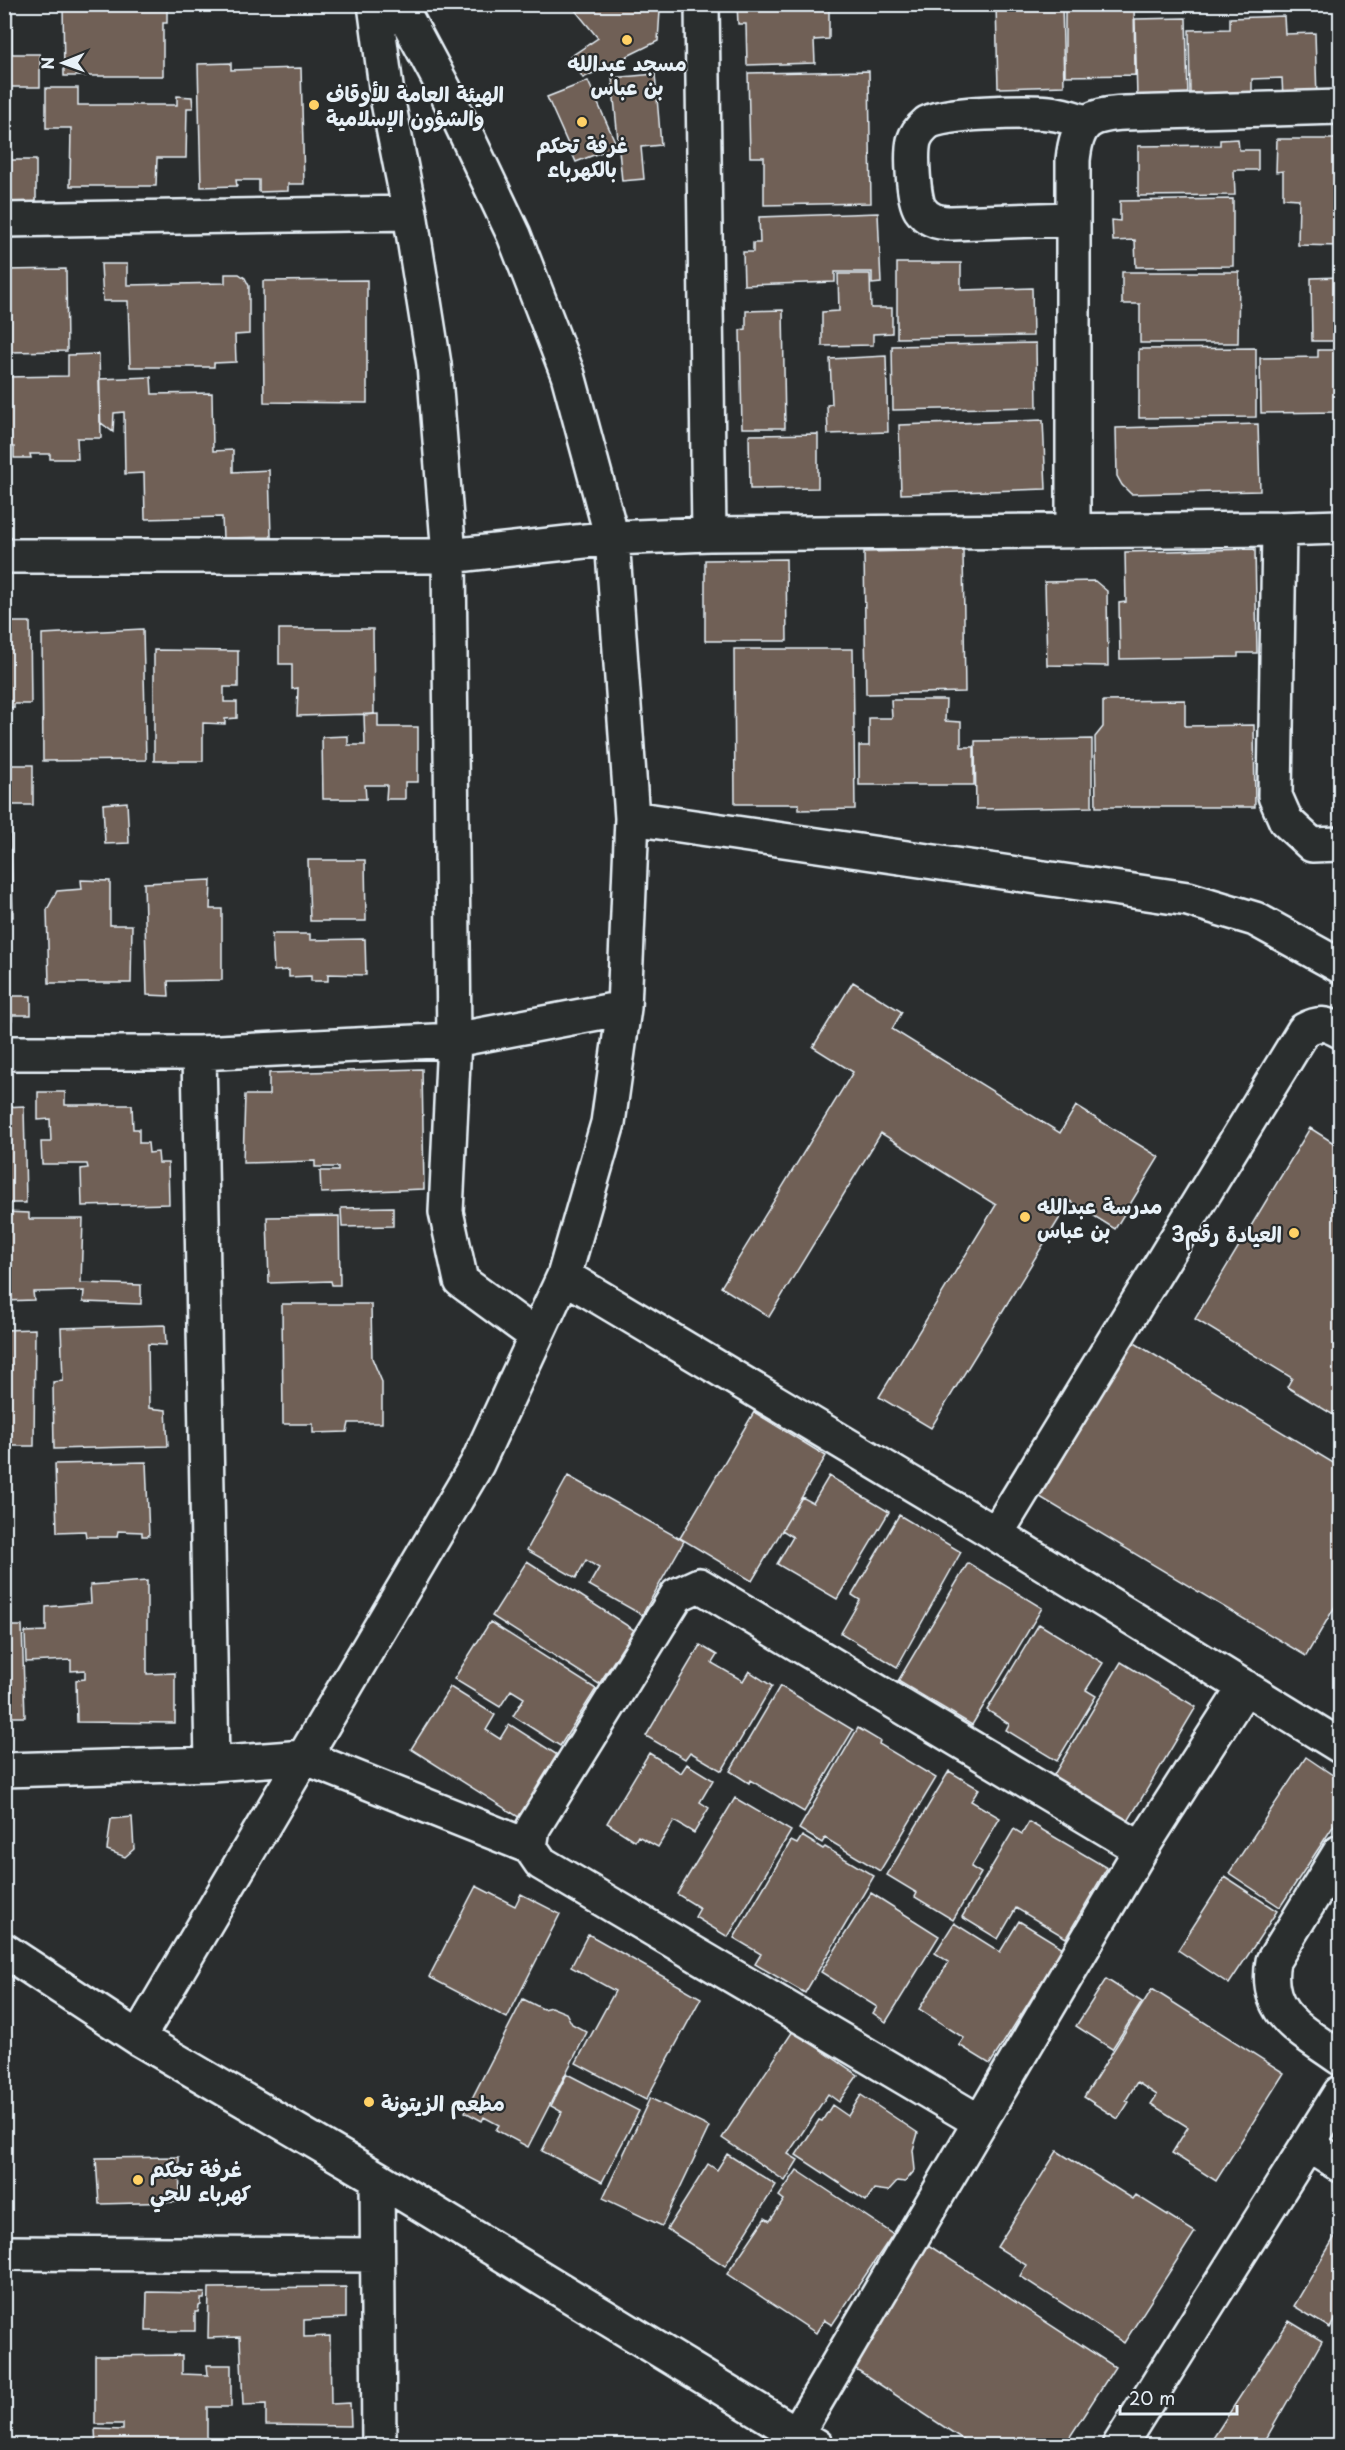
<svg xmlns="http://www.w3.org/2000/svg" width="1345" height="2450" font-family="'Playpen Sans','Playpen Sans Arabic',sans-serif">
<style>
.building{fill:#706056;stroke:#e8f1f8;stroke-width:1.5}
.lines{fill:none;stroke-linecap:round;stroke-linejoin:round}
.street-casing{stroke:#e8f1f8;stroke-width:38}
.street{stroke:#2a2d2e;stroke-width:33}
.poi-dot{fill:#ffd166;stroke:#2a2d2e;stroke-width:2}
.labels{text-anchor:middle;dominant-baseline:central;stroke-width:4.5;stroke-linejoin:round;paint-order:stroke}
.poi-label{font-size:21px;font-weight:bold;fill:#e8f1f8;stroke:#2a2d2e;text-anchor:start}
</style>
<rect width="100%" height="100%" fill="#2a2d2e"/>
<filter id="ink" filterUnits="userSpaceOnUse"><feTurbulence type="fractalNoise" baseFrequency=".0167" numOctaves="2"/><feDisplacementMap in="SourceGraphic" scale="12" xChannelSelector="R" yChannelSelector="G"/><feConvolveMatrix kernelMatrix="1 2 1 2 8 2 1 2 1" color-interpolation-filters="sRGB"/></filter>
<g filter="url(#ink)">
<!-- building -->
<path class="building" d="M4,4H12V54H40V87H4Z
M63,4H167V23H163V76H64Z
M570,4H655L660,11L658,41L583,78L570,57L598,38Z
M737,4H829V39L814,40L815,63L747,65L746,24H738Z
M996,4H1062L1064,86L998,88Z
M1065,4H1134L1135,75L1065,76Z
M1284,16L1285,34L1315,33L1317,98L1283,99L1282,78L1252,79V92L1190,94L1189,30L1230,29V18Z
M1186,18L1188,100L1137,98L1135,19Z
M231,63V70L301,68L304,184H288V191L259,192V180H236L237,186L201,187L198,64Z
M869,71L871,203L764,205V157H750L748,73Z
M655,74L661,145L641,147L644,179L622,181L612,78Z
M588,81L617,146L576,162L547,97Z
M46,88H78V105H177V96L192,97L193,108H187L186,158H157L156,186H70L71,128H46Z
M4,103H10L11,160H36V204H4Z
M1238,139L1239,150H1258V170H1234L1235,195L1138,196V146L1220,145V140Z
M1277,139H1340V246L1298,245L1299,199L1283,198V171L1276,172Z
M1233,199V266L1136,267L1135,240L1113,241L1112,220L1120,221V201Z
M878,213L881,283L872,284V272H835V282L744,285L743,252H753V243H760L759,217Z
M897,263H961V290L1032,288L1033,336L897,338Z
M101,264H127V285L225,283V274H239L245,278L249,286V334L235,335L236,362L214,363V367H130L128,301H103Z
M66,269L67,351L9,352L4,355L5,270Z
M1122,272H1239L1238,343H1140V304H1122Z
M838,274H870L871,308H892V333L873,334V345L822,346V312L839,311Z
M1340,277V341H1312L1311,278Z
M367,280V403L264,402L263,281Z
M783,310L785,428H742L740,330L746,329V311Z
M1036,343L1037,407L893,410L892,346Z
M1256,348V417L1139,418V349Z
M1318,350H1340V412L1261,413L1260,358L1318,357Z
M99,354L101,438H77L78,459H50V454H30L31,458H14V447H4V377L68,376V355Z
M886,356L888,432L828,434L827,405L832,404L830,359Z
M151,377L152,394L212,393L213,451L233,450V472L269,470L271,537L223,538L222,517L145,519L144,473L125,474L124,412L114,413L113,432L100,422L99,379Z
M1043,420L1046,489L901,494L899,425Z
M1258,424L1260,491L1131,494L1122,485L1117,476L1116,428Z
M818,434V488L750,489L749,435Z
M1255,549L1257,653H1238V657L1120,659L1119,603L1126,602L1125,552Z
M963,550L965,692L866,694L864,552Z
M786,559L787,641H705V560Z
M1095,581L1107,591L1108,666L1047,665L1045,582Z
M4,622H30L31,704H14V708L8,707L11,765H33V805H4Z
M143,629L146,760L43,761L42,634Z
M279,629H373L374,714L297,716L298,688L292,689V664H279Z
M734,649H853L855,809L799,810V804H735Z
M154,650L238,651V687H224V702H237V718L225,719V724L203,723V761H154Z
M891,700H946L945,721L961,722V747H974V785H859V746H869V718H892Z
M1185,700V726L1254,725L1255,807H1096L1095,737L1103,727V701Z
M378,714V727H418V782H405V799H386L387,785H365L366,799H323L322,737L348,736V745H365L364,715Z
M1092,739V807L976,809L975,741Z
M127,802L129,843L105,844L103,804Z
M4,814H10L13,917H4Z
M308,860H365L366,921H310Z
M81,880L110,881V925H132L131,983H49L47,910L57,891L82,889Z
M211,880L210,909H222V980L168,981L169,996L147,995L144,883Z
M4,931H7L8,996H31V1015H12V1020H4Z
M272,934H310V940L365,939L366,975L328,974V981H311V976L289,977V970L274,971Z
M853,982L902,1012L892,1029L1060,1133L1076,1106L1159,1157L1115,1229L1070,1201L931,1428L879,1397L996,1205L881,1133L769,1317L721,1287L853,1072L813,1047Z
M422,1069L424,1189L321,1193L320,1171H338V1167H315V1161L243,1163L245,1095H269V1073Z
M38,1092H65V1105H132L133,1129H139V1143H148L149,1153L158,1152L159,1163H168L169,1204L82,1206L81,1169L88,1168L87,1164H42L41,1142H51L50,1119L38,1120Z
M24,1106L26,1203H4V1107Z
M1310,1128L1340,1147V1419L1287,1387L1292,1378L1195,1319Z
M393,1207V1226L342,1227L341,1208Z
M4,1212L29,1213V1219H83L81,1283L141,1285V1304L83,1302L84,1291L33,1292L34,1300L4,1301Z
M339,1216L340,1285H332L331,1281L269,1283L267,1217Z
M282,1304H371L372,1358L382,1382V1423H349L347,1432L313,1433V1424H283Z
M165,1325L166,1345L148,1344L149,1408L166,1410L168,1446L54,1449L53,1382L63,1381L61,1328Z
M35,1329L34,1446H4V1330Z
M1133,1342L1340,1467V1598L1306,1656L1040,1497Z
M754,1412L826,1456L752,1581L680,1538Z
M146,1462L149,1536H142V1532L118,1531L117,1537H86L85,1531L57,1532L55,1464Z
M568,1476L684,1541L642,1615L589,1585L599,1568L586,1560L576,1578L527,1550Z
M829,1476L889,1512L837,1599L777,1564L793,1537L782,1530L802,1497L813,1503Z
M899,1515L961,1552L897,1667L841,1633L860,1600L852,1595Z
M527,1561L634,1630L599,1684L492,1616Z
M968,1563L1042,1608L972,1725L898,1681Z
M147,1581V1674L175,1673V1723L77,1722L76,1680L85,1679V1670L71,1671V1660L26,1662L25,1632L46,1631V1607L91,1603L90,1585Z
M490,1622L596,1689L560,1746L513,1716L524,1698L511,1690L500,1707L454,1679Z
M1039,1624L1103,1663L1086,1690L1096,1696L1057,1761L1006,1730L1009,1724L987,1710Z
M4,1626H22L25,1717H4Z
M700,1645L717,1655L712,1663L743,1681L749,1671L772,1686L722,1771L690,1752L685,1759L646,1736Z
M1121,1662L1196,1707L1127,1823L1052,1778Z
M780,1686L853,1730L804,1812L750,1780L749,1783L730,1771Z
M450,1687L495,1715L486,1730L500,1739L509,1724L559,1756L520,1818L411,1749Z
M858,1728L880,1741L879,1744L936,1778L880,1871L825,1838L822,1843L799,1829Z
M649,1753L681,1773L687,1764L713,1780L700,1802L709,1808L694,1833L674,1821L658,1847L638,1836L635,1841L607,1823Z
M1306,1757L1340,1780V1816L1280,1907L1229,1873Z
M949,1771L979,1789L971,1801L1000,1818L971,1867L981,1873L953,1920L915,1897L917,1893L887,1875Z
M735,1798L791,1831L728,1937L695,1917L700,1908L677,1894Z
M132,1817L134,1849L125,1857L107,1850L111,1819Z
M1029,1822L1107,1868L1066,1938L1016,1908L998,1939L962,1917L1014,1829L1022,1834Z
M802,1836L823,1849L825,1847L874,1876L805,1993L755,1964L761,1954L734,1938L791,1841L797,1844Z
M1225,1877L1277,1911L1229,1984L1178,1950Z
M476,1886L515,1906L521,1894L560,1914L507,2018L429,1977Z
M871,1893L939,1936L886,2022L873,2013L877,2007L821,1972Z
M1019,1921L1063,1948L990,2064L959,2045L964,2038L919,2009L949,1962L935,1953L954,1923L1000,1952Z
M588,1934L701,1998L646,2100L576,2063L615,1991L571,1967Z
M1106,1979L1142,2002L1112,2049L1076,2026Z
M1152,1989L1284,2073L1216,2181L1172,2153L1188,2127L1151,2104L1157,2095L1137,2082L1126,2100L1129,2102L1118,2119L1084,2097Z
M523,1999L543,2009L551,2007L566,2013L572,2024L587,2032L528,2147L496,2130L499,2125L484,2117L482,2121L465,2112Z
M793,2031L858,2075L839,2102L828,2094L788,2154L798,2160L785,2181L722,2138Z
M567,2074L639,2111L602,2182L542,2151L562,2112L551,2106Z
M861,2095L918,2133L913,2150L915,2170L905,2182L897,2181L888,2191L874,2189L866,2201L796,2155L819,2120L822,2121L832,2105L848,2116Z
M650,2098L709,2127L662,2226L603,2198Z
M1057,2151L1133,2199L1136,2195L1195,2232L1124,2343L1020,2276L1026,2265L997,2247Z
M727,2154L776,2185L725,2266L667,2229L708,2164L717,2170Z
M179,2157L180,2202L99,2204L96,2158Z
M797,2170L893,2234L832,2325L824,2320L816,2333L727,2274L765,2218L770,2221L784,2200L779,2196Z
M1340,2228V2309L1330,2328L1294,2306Z
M925,2243L1115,2367L1064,2446H973L847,2363Z
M346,2287V2318L304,2320V2337L330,2336L331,2404L350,2403L351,2426L266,2425V2404L243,2405L240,2337L208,2338L209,2288Z
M147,2292L205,2293L204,2299H201V2305L199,2306L198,2312H195V2331H146Z
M1289,2321L1322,2341L1262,2446H1208Z
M182,2355V2374L208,2375L207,2365H231V2407H207V2446H96L95,2429L123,2430V2424H95V2356Z
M282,2439V2446H211V2440Z"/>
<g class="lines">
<!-- street casing -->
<g class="street-casing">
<path id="street" d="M375,4L388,102L410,213L434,364L449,556L454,1040L446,1212L461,1281L536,1336
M702,4L709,534
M1072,219L952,223C940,223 928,221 920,209C913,198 911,154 914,141C916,134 921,128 927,123C941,112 1028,111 1049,113C1062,114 1073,118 1085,122
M4,220L410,213
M1279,529L1275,796L1286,821L1312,845L1340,844
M1073,530V160C1077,122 1088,115 1125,113L1340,107
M4,556H449L612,538L709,534L1279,529L1340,527
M632,818L1188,899L1255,919L1340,966
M4,1053H199L454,1040L624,1008
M199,1053L212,1764
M564,1276L996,1534L1340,1746
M996,1534L1304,1030C1319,1022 1326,1023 1340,1031
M4,1770L212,1764L304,1757L530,1847
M1340,1852L1273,1961C1263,2015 1303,2031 1340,2058
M4,1950L138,2038L377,2178L817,2446
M138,2038L477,1464L564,1276L608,1123L624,1008L632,818L612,538L568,375L514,235L448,96L399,4
M980,2122L541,1863L530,1847L533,1828L677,1595L699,1585L1141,1849
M1308,2145L1340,2165
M377,2178L379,2446
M4,2253L377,2255
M797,2433L1141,1849L1245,1687
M1119,2446L1340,2093"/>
</g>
<!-- street -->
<use href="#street" class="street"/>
</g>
</g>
<!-- markers -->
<g class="poi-dot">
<circle cx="627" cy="40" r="6"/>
<circle cx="314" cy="105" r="6"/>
<circle cx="582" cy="122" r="6"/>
<circle cx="1025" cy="1217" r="6"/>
<circle cx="1294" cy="1233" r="6"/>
<circle cx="369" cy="2102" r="6"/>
<circle cx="138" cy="2180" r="6"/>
</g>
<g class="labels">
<!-- poi labels -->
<g class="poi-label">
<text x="627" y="62" text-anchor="middle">مسجد عبدالله<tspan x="627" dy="24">بن عباس</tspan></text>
<text x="326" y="93">الهيئة العامة للأوقاف<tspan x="326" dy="24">والشؤون الإسلامية</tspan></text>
<text x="582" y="144" text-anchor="middle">غرفة تحكم<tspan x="582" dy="24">بالكهرباء</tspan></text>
<text x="1037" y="1205">مدرسة عبدالله<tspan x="1037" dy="24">بن عباس</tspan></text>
<text x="1282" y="1233" text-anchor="end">3العيادة رقم</text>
<text x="381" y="2102">مطعم الزيتونة</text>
<text x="150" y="2168">غرفة تحكم<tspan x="150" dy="24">كهرباء للحي</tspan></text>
</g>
</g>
<!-- margin -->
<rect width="1345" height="2450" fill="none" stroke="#2a2d2e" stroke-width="24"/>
<rect x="12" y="12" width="1321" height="2426" fill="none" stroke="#e8f1f8" stroke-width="2" filter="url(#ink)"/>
<!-- north arrow -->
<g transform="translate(63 63) rotate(269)" stroke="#2a2d2e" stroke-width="4.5" paint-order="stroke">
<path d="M0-4.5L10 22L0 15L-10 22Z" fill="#e8f1f8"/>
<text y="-9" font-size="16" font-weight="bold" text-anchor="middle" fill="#e8f1f8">N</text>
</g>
<!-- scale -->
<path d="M1120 2405v9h117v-9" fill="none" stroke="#e8f1f8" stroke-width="3"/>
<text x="1129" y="2405" font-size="18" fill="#e8f1f8" stroke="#2a2d2e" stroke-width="4.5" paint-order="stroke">20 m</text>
</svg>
